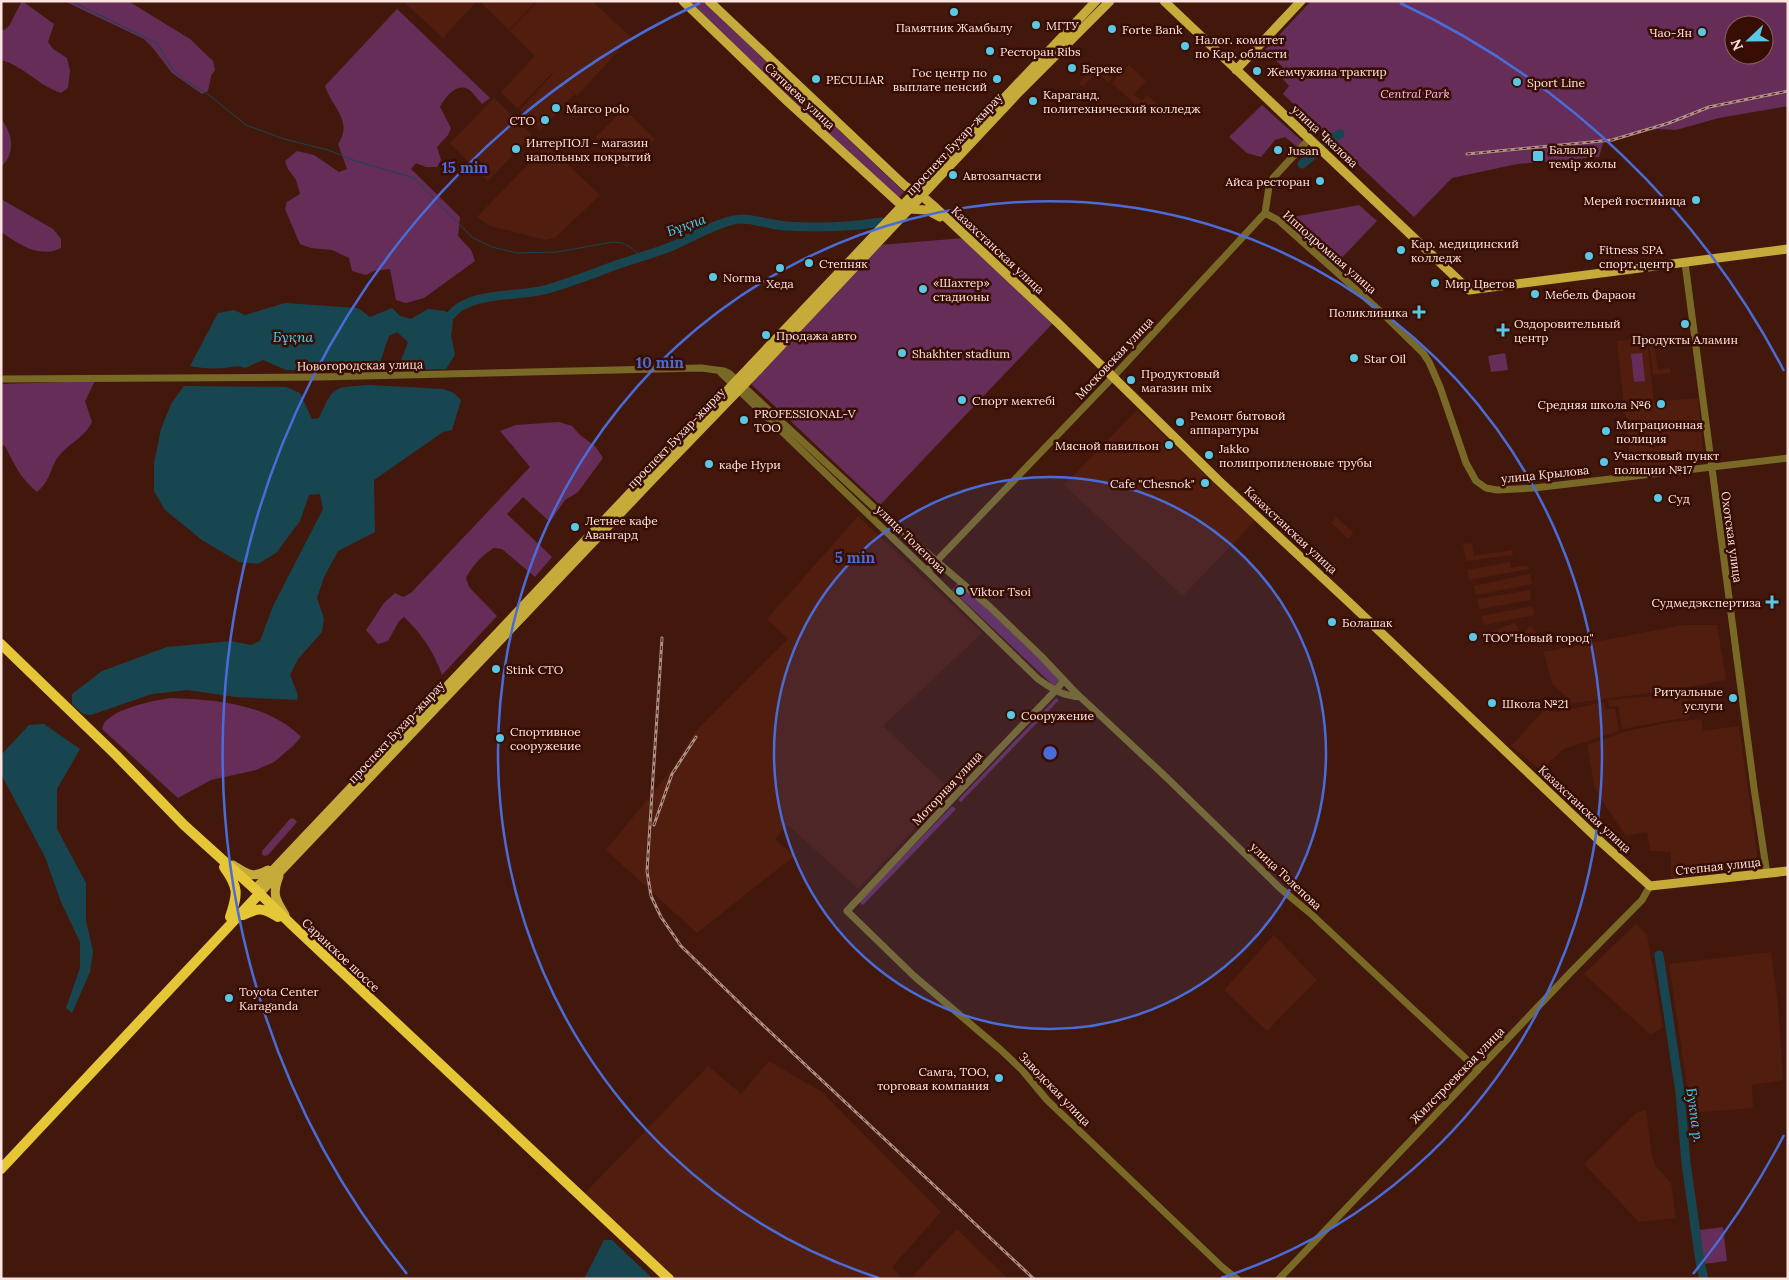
<svg xmlns="http://www.w3.org/2000/svg" width="1789" height="1280" font-family="Lora,serif">
<style>
.built{fill:#501d0f}
.green{fill:#662d59;fill-rule:evenodd}
.water{fill:#174651}
.lines{fill:none;stroke-linecap:round;stroke-linejoin:round}
.stream{stroke:#174651;stroke-width:1}
.river{stroke:#174651;stroke-width:9}
.minor{stroke:#796927;stroke-width:7}
.major{stroke:#c5ac3a;stroke-width:9}
.highway{stroke:#e4c636;stroke-width:10}
.rail-casing{stroke:#af8f86;stroke-width:3}
.rail{stroke:#380e04;stroke-width:1;stroke-dasharray:4;stroke-linecap:butt}
.ring{fill:none;stroke:#4a6cd9;stroke-width:2.5}
.poi-dot{fill:#58c8e4;stroke:#380e04;stroke-width:2}
.labels{text-anchor:middle;dominant-baseline:central;stroke-width:5;stroke-linejoin:round;paint-order:stroke}
.poi-label{font-size:12px;fill:#fde5df;stroke:#380e04;text-anchor:start}
.park-label{font-size:12px;font-style:italic;fill:#fbb9e9;stroke:#380e04}
.street-label{font-size:12px;fill:#fde5df;stroke:#380e04}
.water-label{font-size:14px;font-style:italic;fill:#3fd8fa;stroke:#380e04}
.centre{fill:#4a6cd9;stroke:#380e04;stroke-width:2.5}
.ring-label{font-size:15px;text-anchor:middle;font-weight:bold;fill:#4a6cd9;stroke:#380e04;stroke-width:5;stroke-linejoin:round;paint-order:stroke}
</style>
<rect width="100%" height="100%" fill="#43180c"/>
<!-- built -->
<path class="built" d="M403,1H477L443,38Z
M479,1H536L509,30Z
M538,1H592L631,37L577,96L552,73L518,109L501,92L535,56L510,31Z
M1096,64L1112,78L1108,82L1096,72L1083,87L1079,83Z
M1129,65L1146,81L1134,94L1142,101L1147,95L1158,105L1148,116L1112,83Z
M553,74L574,94L541,130L520,110Z
M494,98L532,135L488,181L450,143Z
M624,109L655,139L627,168L596,137Z
M547,145L600,195L555,238L545,240L490,226L477,217Z
M1647,338L1654,402L1698,398L1704,460L1631,468L1617,341Z
M1654,343L1658,370L1670,368L1671,373L1653,375L1649,344Z
M1137,410L1255,521L1183,596L1064,485Z
M858,516L982,633L883,726L951,790L858,889L788,825L775,839L794,856L697,933L606,850L672,769L694,733L788,639L767,619Z
M1336,517L1354,533L1348,539L1331,523Z
M1472,543L1474,556L1512,550L1513,555L1466,561L1463,544Z
M1510,562L1511,568L1528,565L1529,569L1469,580L1467,570Z
M1530,574L1532,584L1476,595L1474,586Z
M1530,590L1531,600L1479,609L1477,599Z
M1532,606L1534,615L1484,625L1482,616Z
M1515,623L1519,631L1496,640L1493,631Z
M1683,625H1717L1726,680L1665,691L1573,703L1553,685L1543,652Z
M1530,626L1537,632L1523,647L1517,641Z
M1687,693L1689,717L1622,729L1618,706L1609,707L1608,700Z
M1604,702L1606,710L1615,708L1619,731L1564,749L1540,770L1511,746L1545,709L1556,712Z
M1701,719L1703,731L1739,726L1759,867L1671,879V852L1650,851L1647,832L1626,836L1602,801L1594,785L1587,745L1627,731L1666,723Z
M1636,924L1647,935L1663,1027L1651,1035L1584,974Z
M1274,935L1317,980L1267,1031L1224,990Z
M1771,952L1778,1004L1783,1080L1752,1085L1753,1108L1691,1113L1669,964Z
M769,1061L822,1092L941,1212L892,1267L903,1279H677L585,1193L708,1066L741,1094Z
M1646,1110L1652,1156L1656,1166L1671,1183L1676,1218L1639,1222L1584,1164L1637,1112Z
M957,1229L1008,1279H910Z"/>
<!-- green -->
<path class="green" d="M22,1L54,24L48,42L53,49L67,58L70,71L68,88L61,93C39,86 24,66 1,60V30H4L9,26Z
M64,1H128L190,39L213,61L215,70L211,76L208,91L202,94L172,73L152,47L144,39Z
M687,1H703L904,192L897,200Z
M1311,1H1788V106L1719,118L1676,130L1657,129L1604,140L1599,157L1517,164L1452,178L1414,217L1283,94L1289,86L1283,79L1288,72L1265,50ZM1734,25H1764V55H1734Z
M397,9L490,98L482,104C478,100 473,92 468,89C455,83 445,98 440,107L451,128L448,135L437,147L441,160L437,167H426L416,163L411,169L460,217L458,236L471,250L475,261L424,298L406,303L396,300L390,269L374,271L366,275L352,271L349,258L332,250L311,248L300,244L285,209L287,202L300,194L296,180L288,169L285,161L297,151L314,155L339,172L347,169L338,144C354,121 331,106 325,86Z
M1262,105L1302,141L1297,147L1285,137L1275,140L1261,157L1247,153L1229,137Z
M1,119C13,134 16,153 1,167Z
M1,199L53,229L61,239V248C39,259 19,244 1,232Z
M1359,205L1377,221L1334,266L1282,219Z
M964,238L1053,323L880,505L751,384L879,245Z
M1505,353L1508,370L1491,372L1488,356Z
M1642,353L1645,381L1634,382L1631,354Z
M95,381L85,401L92,422C84,439 63,446 55,462C49,474 48,483 37,492C21,479 14,464 5,446L1,444V384Z
M559,422L572,426L580,435L595,446L603,458L578,492L565,500L550,522L523,497L507,514L552,557L535,577L502,549L494,548C481,556 473,565 466,578L469,587L497,616L442,675C434,652 421,633 404,617L399,621L388,641L378,644L366,630L384,603L395,593L403,597L411,593L530,467L500,431L516,425Z
M958,583L987,607L1060,679L1054,686L952,590Z
M171,698C216,700 267,703 301,737L293,746L274,762L256,770L211,780L178,798L102,729C104,710 155,700 171,698Z
M1056,698L1059,700L961,802L958,800Z
M952,806L956,809L863,905L859,902Z
M293,818L297,822L268,855L264,856L262,854V851L290,819Z
M1723,1227L1727,1261L1704,1264L1700,1230Z"/>
<!-- water -->
<path class="water" d="M285,303L358,308L370,317L392,308L400,316L411,319L428,309L445,311L451,315L453,322L451,335L455,355L446,369L403,370L399,366L408,342L397,332L389,336L377,371L286,370L263,360L245,368C237,364 230,368 222,368C211,369 200,368 190,366L218,313L234,310L245,315Z
M368,385L443,389L454,393L461,400L452,430L443,432L374,480L375,532L338,551L324,577L317,598L324,619L322,632L298,659L290,675L298,695L297,700L236,697L187,690L152,694L91,715L83,714L72,704V694L102,671L167,647L231,641L251,645L260,641L273,606L323,509L320,494L309,495L300,521L276,553L258,564L239,562L202,540L165,510L154,491V463L161,429L171,404L184,386L286,387L300,393L312,419L319,418C334,385 333,388 368,385Z
M44,724L80,749L57,789V829L86,883V921L93,951L90,972L72,1013L66,1008L80,968V942L61,902L45,857L1,774V755L29,725Z
M604,1240H612L653,1279H584Z"/>
<g class="lines">
<!-- stream -->
<path class="stream" d="M71,1L157,43L172,69L185,80L209,95L246,125L284,139L328,150L356,161L414,178L473,238L492,247L517,253L557,252L613,242L622,243L630,247L643,258"/>
<!-- river -->
<path class="river" d="M1326,142L1340,134
M1302,164L1313,155
M451,315C469,291 521,297 548,289C571,282 593,274 616,265C634,259 652,254 670,247C689,239 721,220 741,219C755,219 771,225 786,226C817,228 850,227 881,222
M1659,955L1680,1092L1686,1163L1700,1262L1704,1279"/>
<!-- minor -->
<path class="minor" d="M1265,213L1278,220L1379,310L1423,353L1429,362L1440,387L1466,463L1476,481L1486,488L1497,490L1534,488L1788,458
M1685,263L1754,788L1767,874
M721,373L927,571L1038,679C1052,689 1063,696 1080,697
M1,379L320,377L701,368L724,371L730,374L880,513L990,607L1041,656L1074,691L1167,778L1281,889L1310,913L1478,1070
M927,571L1113,377L1265,213L1269,187L1273,178L1310,138
M1064,680L1055,691L952,799L847,911L914,976L1001,1050L1022,1070L1047,1100L1222,1267L1237,1279
M1279,1279L1571,972L1642,900L1650,886"/>
<!-- major -->
<path class="major" d="M683,1L788,102L902,206L909,209L927,210L940,217
M709,1L905,186L922,196L936,208L1058,323L1218,480L1353,606L1601,842L1650,886L1788,871
M1164,1L1469,290L1788,249
M1236,70L1301,1
M233,865C247,874 252,879 268,870
M279,876C272,894 275,899 285,915
M255,889L1096,1
M260,893L653,479L762,366L1020,91L1110,1"/>
<!-- highway -->
<path class="highway" d="M1,644L116,755L184,825L257,891L292,925L669,1279
M224,867C239,888 238,893 230,917
M243,915C259,907 263,908 278,917
M1,1169L260,893"/>
<!-- rail casing -->
<g class="rail-casing">
<path id="rail" d="M1467,154L1612,140L1669,123L1709,107L1788,91
M662,638L647,871L651,896L661,917L681,946L750,1013L1034,1279
M654,825L672,774L696,737"/>
</g>
<!-- rail -->
<use href="#rail" class="rail"/>
</g>
<!-- distance rings -->
<circle cx="1050" cy="753" r="276" fill="#4a6cd9" fill-opacity=".12"/>
<g class="ring">
<circle cx="1050" cy="753" r="276"/>
<path d="M879 1278A552 552 0 1 1 1221 1278"/>
<path d="M1784 1135A828 828 0 0 1 1693 1274M407 1274A828 828 0 0 1 700 3M1400 3A828 828 0 0 1 1784 371"/>
</g>
<!-- markers -->
<g class="poi-dot">
<circle cx="954" cy="12" r="5"/>
<circle cx="1036" cy="25" r="5"/>
<circle cx="1112" cy="29" r="5"/>
<circle cx="1702" cy="32" r="5"/>
<circle cx="1185" cy="46" r="5"/>
<circle cx="990" cy="51" r="5"/>
<circle cx="1072" cy="68" r="5"/>
<circle cx="1257" cy="71" r="5"/>
<circle cx="816" cy="79" r="5"/>
<circle cx="997" cy="79" r="5"/>
<circle cx="1517" cy="82" r="5"/>
<circle cx="1033" cy="101" r="5"/>
<circle cx="556" cy="108" r="5"/>
<circle cx="545" cy="120" r="5"/>
<circle cx="516" cy="149" r="5"/>
<circle cx="1278" cy="150" r="5"/>
<rect x="1532" y="150" width="12" height="12" rx="2.5"/>
<circle cx="953" cy="175" r="5"/>
<circle cx="1320" cy="181" r="5"/>
<circle cx="1696" cy="200" r="5"/>
<circle cx="1401" cy="250" r="5"/>
<circle cx="1589" cy="256" r="5"/>
<circle cx="809" cy="263" r="5"/>
<circle cx="780" cy="268" r="5"/>
<circle cx="713" cy="277" r="5"/>
<circle cx="1435" cy="283" r="5"/>
<circle cx="923" cy="289" r="5"/>
<circle cx="1535" cy="294" r="5"/>
<path d="M1416.5 304.5h5v5h5v5h-5v5h-5v-5h-5v-5h5z"/>
<circle cx="1685" cy="324" r="5"/>
<path d="M1500.5 322.5h5v5h5v5h-5v5h-5v-5h-5v-5h5z"/>
<circle cx="766" cy="335" r="5"/>
<circle cx="902" cy="353" r="5"/>
<circle cx="1354" cy="358" r="5"/>
<circle cx="1131" cy="380" r="5"/>
<circle cx="962" cy="400" r="5"/>
<circle cx="1661" cy="404" r="5"/>
<circle cx="744" cy="420" r="5"/>
<circle cx="1180" cy="422" r="5"/>
<circle cx="1606" cy="431" r="5"/>
<circle cx="1169" cy="445" r="5"/>
<circle cx="1209" cy="455" r="5"/>
<circle cx="1604" cy="462" r="5"/>
<circle cx="709" cy="464" r="5"/>
<circle cx="1205" cy="483" r="5"/>
<circle cx="1658" cy="498" r="5"/>
<circle cx="575" cy="527" r="5"/>
<circle cx="960" cy="591" r="5"/>
<path d="M1769.5 594.5h5v5h5v5h-5v5h-5v-5h-5v-5h5z"/>
<circle cx="1332" cy="622" r="5"/>
<circle cx="1473" cy="637" r="5"/>
<circle cx="496" cy="669" r="5"/>
<circle cx="1733" cy="698" r="5"/>
<circle cx="1492" cy="703" r="5"/>
<circle cx="1011" cy="715" r="5"/>
<circle cx="500" cy="738" r="5"/>
<circle cx="229" cy="998" r="5"/>
<circle cx="999" cy="1078" r="5"/>
</g>
<g class="labels">
<!-- poi labels -->
<g class="poi-label">
<text x="1046" y="25">МГТУ</text>
<text x="954" y="27" text-anchor="middle">Памятник Жамбылу</text>
<text x="1122" y="29">Forte Bank</text>
<text x="1692" y="32" text-anchor="end">Чао-Ян</text>
<text x="1195" y="39">Налог. комитет<tspan x="1195" dy="14">по Кар. области</tspan></text>
<text x="1000" y="51">Ресторан Ribs</text>
<text x="1082" y="68">Береке</text>
<text x="1267" y="71">Жемчужина трактир</text>
<text x="987" y="72" text-anchor="end">Гос центр по<tspan x="987" dy="14">выплате пенсий</tspan></text>
<text x="826" y="79">PECULIAR</text>
<text x="1527" y="82">Sport Line</text>
<text x="1043" y="94">Караганд.<tspan x="1043" dy="14">политехнический колледж</tspan></text>
<text x="566" y="108">Marco polo</text>
<text x="535" y="120" text-anchor="end">СТО</text>
<text x="526" y="142">ИнтерПОЛ - магазин<tspan x="526" dy="14">напольных покрытий</tspan></text>
<text x="1549" y="149">Балалар<tspan x="1549" dy="14">темір жолы</tspan></text>
<text x="1288" y="150">Jusan</text>
<text x="963" y="175">Автозапчасти</text>
<text x="1310" y="181" text-anchor="end">Айса ресторан</text>
<text x="1686" y="200" text-anchor="end">Мерей гостиница</text>
<text x="1411" y="243">Кар. медицинский<tspan x="1411" dy="14">колледж</tspan></text>
<text x="1599" y="249">Fitness SPA<tspan x="1599" dy="14">спорт. центр</tspan></text>
<text x="819" y="263">Степняк</text>
<text x="723" y="277">Norma</text>
<text x="933" y="282">«Шахтер»<tspan x="933" dy="14">стадионы</tspan></text>
<text x="780" y="283" text-anchor="middle">Хеда</text>
<text x="1445" y="283">Мир Цветов</text>
<text x="1545" y="294">Мебель Фараон</text>
<text x="1408" y="312" text-anchor="end">Поликлиника</text>
<text x="1514" y="323">Оздоровительный<tspan x="1514" dy="14">центр</tspan></text>
<text x="776" y="335">Продажа авто</text>
<text x="1685" y="339" text-anchor="middle">Продукты Аламин</text>
<text x="912" y="353">Shakhter stadium</text>
<text x="1364" y="358">Star Oil</text>
<text x="1141" y="373">Продуктовый<tspan x="1141" dy="14">магазин mix</tspan></text>
<text x="972" y="400">Спорт мектебі</text>
<text x="1651" y="404" text-anchor="end">Средняя школа №6</text>
<text x="754" y="413">PROFESSIONAL-V<tspan x="754" dy="14">ТОО</tspan></text>
<text x="1190" y="415">Ремонт бытовой<tspan x="1190" dy="14">аппаратуры</tspan></text>
<text x="1616" y="424">Миграционная<tspan x="1616" dy="14">полиция</tspan></text>
<text x="1159" y="445" text-anchor="end">Мясной павильон</text>
<text x="1219" y="448">Jakko<tspan x="1219" dy="14">полипропиленовые трубы</tspan></text>
<text x="1614" y="455">Участковый пункт<tspan x="1614" dy="14">полиции №17</tspan></text>
<text x="719" y="464">кафе Нури</text>
<text x="1195" y="483" text-anchor="end">Cafe "Chesnok"</text>
<text x="1668" y="498">Суд</text>
<text x="585" y="520">Летнее кафе<tspan x="585" dy="14">Авангард</tspan></text>
<text x="970" y="591">Viktor Tsoi</text>
<text x="1761" y="602" text-anchor="end">Судмедэкспертиза</text>
<text x="1342" y="622">Болашак</text>
<text x="1483" y="637">ТОО"Новый город"</text>
<text x="506" y="669">Stink СТО</text>
<text x="1723" y="691" text-anchor="end">Ритуальные<tspan x="1723" dy="14">услуги</tspan></text>
<text x="1502" y="703">Школа №21</text>
<text x="1021" y="715">Сооружение</text>
<text x="510" y="731">Спортивное<tspan x="510" dy="14">сооружение</tspan></text>
<text x="239" y="991">Toyota Center<tspan x="239" dy="14">Karaganda</tspan></text>
<text x="989" y="1071" text-anchor="end">Самга, ТОО,<tspan x="989" dy="14">торговая компания</tspan></text>
</g>
<!-- park labels -->
<g class="park-label">
<text x="1415" y="93">Central Park</text>
</g>
<!-- street labels -->
<g class="street-label">
<text transform="translate(800 96) rotate(43)">Сатпаева улица</text>
<text transform="translate(1325 136) rotate(43)">улица Чкалова</text>
<text transform="translate(954 144) rotate(-47)">проспект Бухар-жырау</text>
<text transform="translate(998 250) rotate(43)">Казахстанская улица</text>
<text transform="translate(1330 252) rotate(41)">Ипподромная улица</text>
<text transform="translate(1114 358) rotate(-47)">Московская улица</text>
<text transform="translate(360 365) rotate(-1)">Новогородская улица</text>
<text transform="translate(676 438) rotate(-46)">проспект Бухар-жырау</text>
<text transform="translate(1545 474) rotate(-6)">улица Крылова</text>
<text transform="translate(1291 530) rotate(43)">Казахстанская улица</text>
<text transform="translate(1732 537) rotate(82)">Охотская улица</text>
<text transform="translate(911 539) rotate(44)">улица Толепова</text>
<text transform="translate(396 732) rotate(-47)">проспект Бухар-жырау</text>
<text transform="translate(947 788) rotate(-47)">Моторная улица</text>
<text transform="translate(1585 809) rotate(43)">Казахстанская улица</text>
<text transform="translate(1718 866) rotate(-6)">Степная улица</text>
<text transform="translate(1286 876) rotate(43)">улица Толепова</text>
<text transform="translate(341 955) rotate(43)">Саранское шоссе</text>
<text transform="translate(1457 1075) rotate(-46)">Жилстроевская улица</text>
<text transform="translate(1055 1089) rotate(46)">Заводская улица</text>
</g>
<!-- water labels -->
<g class="water-label">
<text transform="translate(686 225) rotate(-20)">Бұқпа</text>
<text x="293" y="337">Бұқпа</text>
<text transform="translate(1695 1115) rotate(82)">Букпа р.</text>
</g>
</g>
<circle cx="1050" cy="753" r="8" class="centre"/>
<g class="ring-label">
<text x="465" y="173">15 min</text>
<text x="660" y="368">10 min</text>
<text x="855" y="563">5 min</text>
</g>
<!-- border -->
<rect width="1789" height="1280" fill="none" stroke="#fde5df" stroke-width="5"/>
<!-- north arrow -->
<g transform="translate(1749 40) rotate(248)"><circle r="24" fill="#380e04" stroke="#87645c"/>
<path d="M0-4L9 19L0 12L-9 19Z" fill="#58c8e4"/>
<text y="-8" font-size="14" font-weight="bold" text-anchor="middle" fill="#fde5df">N</text>
</g>
</svg>
